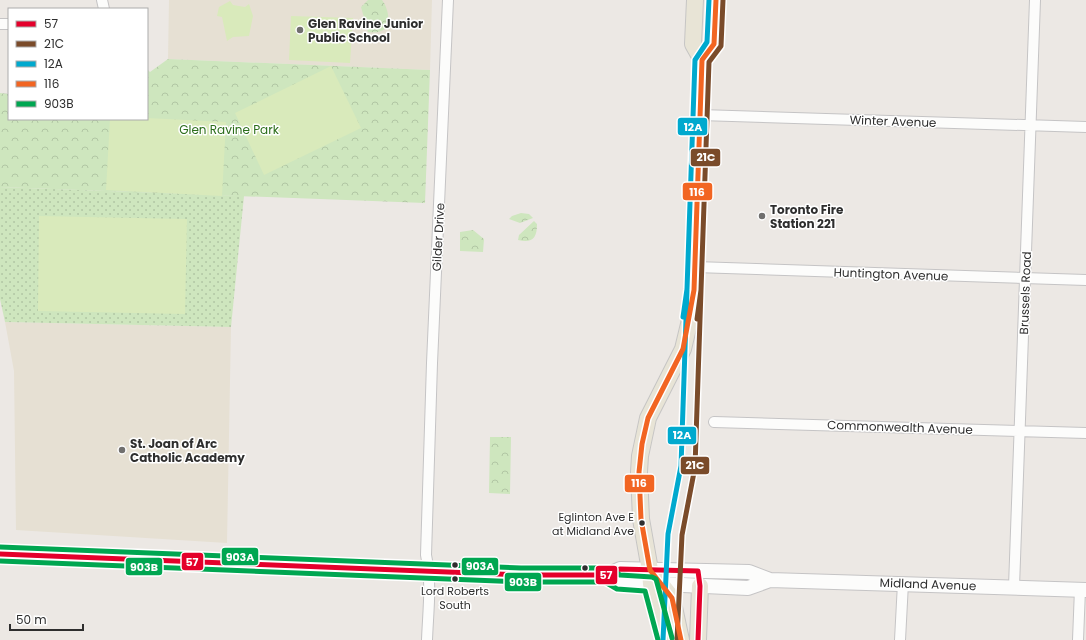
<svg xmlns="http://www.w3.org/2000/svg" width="1086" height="640" font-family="Poppins,sans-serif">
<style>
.education{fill:#e6e0d3}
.grass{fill:url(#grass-dots)}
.park{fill:url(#park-crowns)}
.pitch{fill:#d9eabb}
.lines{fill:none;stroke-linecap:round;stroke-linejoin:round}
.street-casing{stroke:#c5c4c5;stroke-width:12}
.secondary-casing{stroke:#c5c4c5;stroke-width:16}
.primary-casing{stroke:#c6c5c4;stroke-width:18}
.street{stroke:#fcfcfb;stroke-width:10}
.secondary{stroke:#fcfcfb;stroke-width:14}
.primary{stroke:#e8e4d6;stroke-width:16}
.bus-1-casing{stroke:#fff;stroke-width:8}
.bus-2-casing{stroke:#fff;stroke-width:8}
.bus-3-casing{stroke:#fff;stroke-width:8}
.bus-4-casing{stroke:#fff;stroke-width:8}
.bus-5-casing{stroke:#fff;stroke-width:8}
.bus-6-casing{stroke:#fff;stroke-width:8}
.bus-1{stroke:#e4002b;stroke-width:5}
.bus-2{stroke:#7a4b2a;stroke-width:5}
.bus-3{stroke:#00a9ce;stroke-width:5}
.bus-4{stroke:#f26522;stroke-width:5}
.bus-5{stroke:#00a651;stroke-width:5}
.bus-6{stroke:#00a651;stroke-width:5}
.poi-dot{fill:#706f6e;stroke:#fff;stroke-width:1.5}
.bus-dot{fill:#2e2e2e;stroke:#fff;stroke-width:1.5}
.labels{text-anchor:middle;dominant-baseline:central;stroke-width:3;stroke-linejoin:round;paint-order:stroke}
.bus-label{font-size:11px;fill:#2e2e2e;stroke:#fff;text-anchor:end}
.poi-label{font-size:12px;font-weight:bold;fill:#2e2e2e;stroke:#fff;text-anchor:start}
.street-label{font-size:12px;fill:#2e2e2e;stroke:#fff}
.park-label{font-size:12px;fill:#2c6e1b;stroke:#fff}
.line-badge{stroke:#fff;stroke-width:1.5}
.badge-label{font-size:11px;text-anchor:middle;font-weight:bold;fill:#fff}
</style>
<defs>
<pattern id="grass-dots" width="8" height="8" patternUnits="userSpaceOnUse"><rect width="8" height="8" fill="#cee6be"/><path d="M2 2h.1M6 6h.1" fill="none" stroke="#b1c6a4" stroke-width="1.8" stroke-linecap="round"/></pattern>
<pattern id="park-crowns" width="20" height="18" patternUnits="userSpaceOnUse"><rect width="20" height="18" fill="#cee6be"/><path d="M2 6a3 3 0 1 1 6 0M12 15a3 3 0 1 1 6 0" fill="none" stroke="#b1c6a4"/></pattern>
</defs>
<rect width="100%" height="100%" fill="#ece8e4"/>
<!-- education -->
<path class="education" d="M169,0H432L430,70L168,59Z
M5,322L231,327L227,543L16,530L14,371Z"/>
<!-- grass -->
<path class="grass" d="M0,187L244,196L231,327L5,322L0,299Z"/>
<!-- park -->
<path class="park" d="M368,0H382C388,7 393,27 381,31C377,33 372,32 368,32L361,7Z
M168,59L430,70L425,203L0,187V93L9,94V119H147V69L150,72Z
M521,213L529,214L533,218L520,223L509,219L512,216Z
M534,221L537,224C537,239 532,243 518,240L519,235Z
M473,230L484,239L483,252L460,251V232Z
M490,437H511L510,494L489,493Z"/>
<!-- pitch -->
<path class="pitch" d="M230,1L233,5L245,7L249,4L253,16L249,36L233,37L227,41L222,17L217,16L219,7Z
M291,16L353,18L350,63L289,60Z
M331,66L361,128L264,175L235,113Z
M147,118L226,122L222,196L106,190L110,119Z
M39,216L187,219L185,314L38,311Z"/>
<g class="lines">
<!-- street casing -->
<g class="street-casing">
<path id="street" d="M102,0L104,9
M0,24H9
M700,115L1086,127
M695,267L1086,280
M714,422L1086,433
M1014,587L1035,0
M427,640C428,612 432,583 426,555L432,363L448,0
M900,640L903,583
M1078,640L1080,589"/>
</g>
<!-- secondary casing -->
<g class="secondary-casing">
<path id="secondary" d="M0,554L319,566L521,575H607L620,569L749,572L770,580L1086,590
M607,575L618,582L748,588L770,580"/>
</g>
<!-- primary casing -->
<g class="primary-casing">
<path id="primary" d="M702,60L714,44L716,0
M650,570L672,598L681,640
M665,640L651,584L650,570L641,519L639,472L640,456L648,418L683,349L689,324L694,290L702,60L693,44L695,0
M698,640L700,586"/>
</g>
<!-- street -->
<use href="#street" class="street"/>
<!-- secondary -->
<use href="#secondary" class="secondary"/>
<!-- primary -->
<use href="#primary" class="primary"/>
<!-- bus-1 casing -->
<g class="bus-1-casing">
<path id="bus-1" d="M0,554L521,575H607L620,569L698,571L700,586L698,640"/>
</g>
<!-- bus-2 casing -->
<g class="bus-2-casing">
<path id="bus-2" d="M697,319L701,290L709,62L721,46L723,0
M677,640L682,535L695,467L701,290"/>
</g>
<!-- bus-3 casing -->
<g class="bus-3-casing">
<path id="bus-3" d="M683,317L687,289L695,60L707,42L709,0
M663,640L668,534L681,466L687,290"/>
</g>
<!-- bus-4 casing -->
<g class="bus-4-casing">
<path id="bus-4" d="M681,640L672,598L650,570L641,519L639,472L642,444L648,418L683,349L694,290L702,60L714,44L716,0"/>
</g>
<!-- bus-5 casing -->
<g class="bus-5-casing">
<path id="bus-5" d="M0,561L521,582H605L617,589L645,591L658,640"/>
</g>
<!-- bus-6 casing -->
<g class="bus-6-casing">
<path id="bus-6" d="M0,547L521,568H608L620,575L652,577L656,579L672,638"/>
</g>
<!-- bus-1 -->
<use href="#bus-1" class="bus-1"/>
<!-- bus-2 -->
<use href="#bus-2" class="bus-2"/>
<!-- bus-3 -->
<use href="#bus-3" class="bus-3"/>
<!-- bus-4 -->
<use href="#bus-4" class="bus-4"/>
<!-- bus-5 -->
<use href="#bus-5" class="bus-5"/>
<!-- bus-6 -->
<use href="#bus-6" class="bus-6"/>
</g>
<!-- markers -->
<g class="poi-dot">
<circle cx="300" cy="30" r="4"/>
<circle cx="762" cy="216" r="4"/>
<circle cx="122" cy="450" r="4"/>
</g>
<g class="bus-dot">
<circle cx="642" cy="523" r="3.5"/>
<circle cx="455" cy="565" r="3.5"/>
<circle cx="585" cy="568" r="3.5"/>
<circle cx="455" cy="579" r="3.5"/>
</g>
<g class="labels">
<!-- bus labels -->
<g class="bus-label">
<text x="634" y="517">Eglinton Ave E<tspan x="634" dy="14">at Midland Ave</tspan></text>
<text x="455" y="591" text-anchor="middle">Lord Roberts<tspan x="455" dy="14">South</tspan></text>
</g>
<!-- poi labels -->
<g class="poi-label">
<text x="308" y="23">Glen Ravine Junior<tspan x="308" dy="14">Public School</tspan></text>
<text x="770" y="209">Toronto Fire<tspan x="770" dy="14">Station 221</tspan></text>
<text x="130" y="443">St. Joan of Arc<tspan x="130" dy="14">Catholic Academy</tspan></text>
</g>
<!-- street labels -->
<g class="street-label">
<text transform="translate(893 121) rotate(2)">Winter Avenue</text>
<text transform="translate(438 237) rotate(-87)">Gilder Drive</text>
<text transform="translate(891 274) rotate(2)">Huntington Avenue</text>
<text transform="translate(1025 293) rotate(-88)">Brussels Road</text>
<text transform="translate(900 427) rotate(2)">Commonwealth Avenue</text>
<text transform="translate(928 584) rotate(2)">Midland Avenue</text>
</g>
<!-- park labels -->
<g class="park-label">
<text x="229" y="129">Glen Ravine Park</text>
</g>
</g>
<g class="line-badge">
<rect x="677" y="117" width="31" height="19" rx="4" fill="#00a9ce"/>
<rect x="690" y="148" width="31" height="19" rx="4" fill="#7a4b2a"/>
<rect x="682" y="182" width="31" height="19" rx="4" fill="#f26522"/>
<rect x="667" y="426" width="30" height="19" rx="4" fill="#00a9ce"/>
<rect x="680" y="456" width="30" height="19" rx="4" fill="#7a4b2a"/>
<rect x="624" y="474" width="31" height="19" rx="4" fill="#f26522"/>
<rect x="221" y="547" width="38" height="19" rx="4" fill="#00a651"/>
<rect x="181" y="552" width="23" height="19" rx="4" fill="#e4002b"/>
<rect x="461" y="557" width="38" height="19" rx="4" fill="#00a651"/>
<rect x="125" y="557" width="38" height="19" rx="4" fill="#00a651"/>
<rect x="595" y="565" width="23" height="20" rx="4" fill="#e4002b"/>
<rect x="504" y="572" width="38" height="20" rx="4" fill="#00a651"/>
</g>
<g class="badge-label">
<text x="693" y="131">12A</text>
<text x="706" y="161">21C</text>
<text x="697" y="196">116</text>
<text x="682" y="439">12A</text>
<text x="695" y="469">21C</text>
<text x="639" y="487">116</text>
<text x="240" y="561">903A</text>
<text x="192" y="566">57</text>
<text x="480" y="570">903A</text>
<text x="144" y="571">903B</text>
<text x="606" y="579">57</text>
<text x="523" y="586">903B</text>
</g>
<!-- legend -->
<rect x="8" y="8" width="140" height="112" fill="#ffffff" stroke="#ababab"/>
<rect x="16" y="21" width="20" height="6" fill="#e4002b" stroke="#ababab"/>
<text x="44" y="28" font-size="12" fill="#2e2e2e">57</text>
<rect x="16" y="41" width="20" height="6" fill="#7a4b2a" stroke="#ababab"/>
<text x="44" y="48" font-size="12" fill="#2e2e2e">21C</text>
<rect x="16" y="61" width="20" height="6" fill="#00a9ce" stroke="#ababab"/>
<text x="44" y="68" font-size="12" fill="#2e2e2e">12A</text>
<rect x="16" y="81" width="20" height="6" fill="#f26522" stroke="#ababab"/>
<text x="44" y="88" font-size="12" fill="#2e2e2e">116</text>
<rect x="16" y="101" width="20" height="6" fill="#00a651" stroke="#ababab"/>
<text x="44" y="108" font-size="12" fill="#2e2e2e">903B</text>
<!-- scale -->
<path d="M10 624v6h73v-6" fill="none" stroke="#2e2e2e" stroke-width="2"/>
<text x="16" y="624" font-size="12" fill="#2e2e2e" stroke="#ffffff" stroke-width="3" paint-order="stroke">50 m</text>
</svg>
